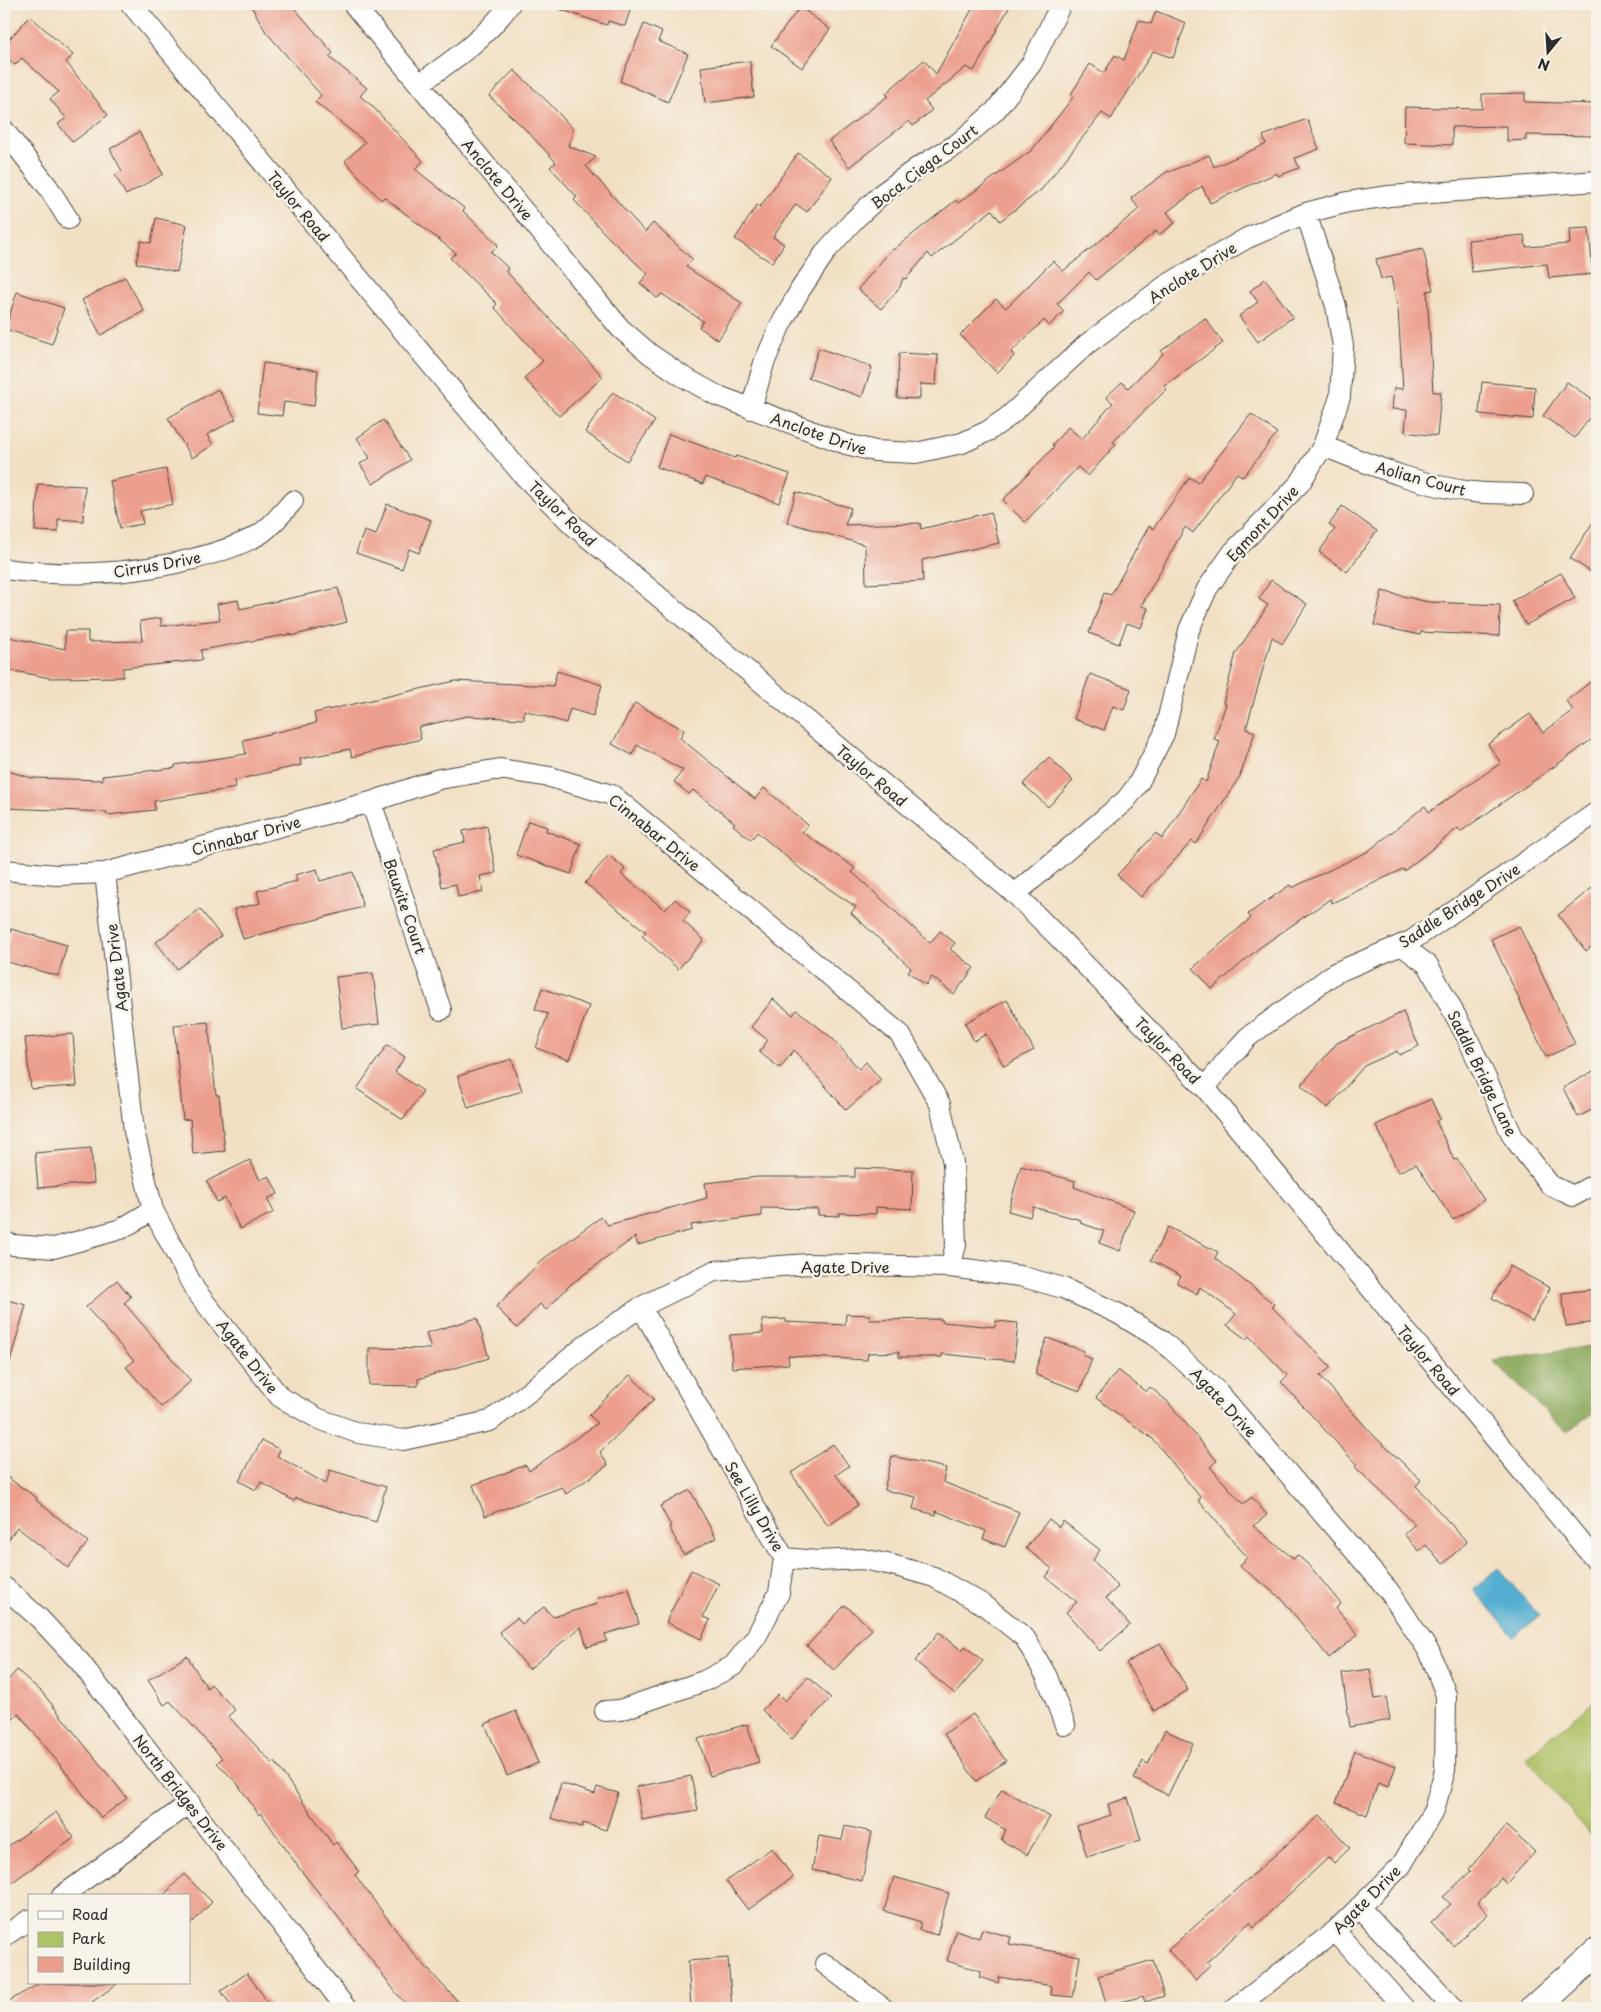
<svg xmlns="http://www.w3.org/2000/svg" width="1601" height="2012" font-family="'Playpen Sans',sans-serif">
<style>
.green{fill:#aec266;stroke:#6c7648}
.forest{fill:#8aa85b;stroke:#5a6a43}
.water{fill:#53aed1;stroke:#3f6c7e}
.building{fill:#ed9f8d}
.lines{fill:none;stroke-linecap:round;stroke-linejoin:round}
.minor-casing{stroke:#494642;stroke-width:22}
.secondary-casing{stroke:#494642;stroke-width:30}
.minor{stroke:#fff;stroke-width:20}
.secondary{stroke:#fff;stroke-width:28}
.labels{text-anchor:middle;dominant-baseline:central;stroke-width:5;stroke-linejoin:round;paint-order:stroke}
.street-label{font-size:15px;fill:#2b2b2b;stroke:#f7f3e8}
</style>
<rect width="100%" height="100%" fill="#f7f3e8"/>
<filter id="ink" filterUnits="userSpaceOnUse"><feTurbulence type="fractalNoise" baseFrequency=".02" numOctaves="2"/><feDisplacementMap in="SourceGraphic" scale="10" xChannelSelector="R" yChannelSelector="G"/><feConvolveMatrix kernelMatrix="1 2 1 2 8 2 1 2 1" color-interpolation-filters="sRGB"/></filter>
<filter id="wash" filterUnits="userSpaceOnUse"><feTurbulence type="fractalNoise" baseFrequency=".0096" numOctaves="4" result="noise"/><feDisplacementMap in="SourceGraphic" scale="20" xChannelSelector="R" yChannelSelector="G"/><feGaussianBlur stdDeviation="1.12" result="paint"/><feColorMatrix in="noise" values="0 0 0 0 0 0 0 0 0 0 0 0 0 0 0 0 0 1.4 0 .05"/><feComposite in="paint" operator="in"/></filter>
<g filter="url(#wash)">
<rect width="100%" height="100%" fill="#f2e0c4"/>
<!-- green -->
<path class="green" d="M1597,1699V1842L1526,1758Z"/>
<!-- forest -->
<path class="forest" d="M1597,1345V1410L1566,1432L1492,1360Z"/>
<!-- water -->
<path class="water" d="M1498,1568L1539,1616L1514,1637L1473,1589Z"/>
<g id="blocks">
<!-- building -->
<path class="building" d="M250,4H291L333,53L329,57L367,88L360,96L372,106L423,161L415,169L465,209L463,211L498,245L491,252L508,268L506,271L603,377L559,416L524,378L543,361L494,307L497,304L450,258L456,253L384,197L381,200L345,161L365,142L315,102L321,95L266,32Z
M554,4H632L625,26L608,21L607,25L553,7Z
M975,4H1011L974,71L966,67L925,101L932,110L913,126L909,121L849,167L829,141L888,96L886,93L924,60L936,74Z
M800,7L830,29L802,68L771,46Z
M1156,11L1186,23L1173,58L1153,51L1111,119L1102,113L1041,190L1000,221L992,210L932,258L928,253L906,279L903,278L900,287L881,309L858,289L892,249L893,250L956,200L958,203L1032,150L1074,96L1071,94L1090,64L1104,73L1115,55L1124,60L1139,20L1151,24Z
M30,16L73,55L66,62L108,115L73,142L58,124L66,118L50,99L59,92L22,58L15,65L4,55V45Z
M644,24L662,32L658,41L688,54L668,102L620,81Z
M750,61L754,97L705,103L701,67Z
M514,70L549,103L573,129L568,146L596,157L586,166L645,232L653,223L693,260L686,267L742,303L718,340L699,327L703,321L662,294L657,298L640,283L648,274L609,238L574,200L577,197L550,167L556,162L524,128L489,96Z
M1525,93V102L1597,104V136L1526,135V140L1507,141V126L1452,127V145L1404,143L1405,107L1482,109V94Z
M1307,119L1319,149L1295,158L1299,168L1278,176L1277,173L1210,203L1202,186L1167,212L1175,223L1159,235L1156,231L1096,280L1089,272L1057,304L1064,311L1049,326L1044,320L1011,352L1014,356L997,373L960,335L996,299L1006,308L1053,261L1063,271L1139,209L1131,198L1168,171L1169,172L1209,155L1214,167L1266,144L1263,136Z
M139,132L163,174L126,195L115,175L122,171L110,149Z
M798,153L832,177L807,212L796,204L773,237L784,244L772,263L735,239L757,205L760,207Z
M156,218L187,225L177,272L136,263L141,241L151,243Z
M1589,228L1593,274L1549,278L1547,264L1472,272L1468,240L1524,235L1526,247L1570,244L1569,229Z
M1423,249L1433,290L1427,291L1433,392H1441L1437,436L1405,432L1407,410L1392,409L1394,388L1403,389L1398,309L1391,277L1381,279L1376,259Z
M125,277L144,311L101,335L82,300Z
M1265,279L1293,317L1258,342L1239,316L1258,302L1250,291Z
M17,292L64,308L52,344L5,329Z
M1205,318L1223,343L1164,386L1167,389L1113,442L1116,444L1088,476L1078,467L1025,522L1003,500L1054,447L1052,445L1068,427L1082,439L1113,403L1106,397L1122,382L1128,388L1163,354L1161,351Z
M819,348L872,367L862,397L808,378Z
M899,353L938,355L936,385L920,384V399L897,398Z
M263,363L318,370L314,406L284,402L282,416L257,413Z
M1482,382L1535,387L1533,419L1479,414Z
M1567,382L1597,403V407L1575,438L1543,416Z
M218,389L236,419L207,435L213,445L192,458L168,418Z
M613,392L655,421L627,461L585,432Z
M1251,414L1277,433L1243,477L1237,473L1193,533L1185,527L1141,606L1148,608L1141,628L1127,623L1119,644L1089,633L1104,593L1111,595L1149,526L1153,529L1190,477L1198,483Z
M383,420L410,460L373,484L360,464L370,458L357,438Z
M669,434L735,458L736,456L790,474L779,503L705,477L703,484L657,467Z
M166,469L173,504L140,511L143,524L120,528L110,481Z
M38,484L85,486L83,521L58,519V532L35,531Z
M796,492L851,508L845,525L920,523L921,529L991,512L999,543L922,560L923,581L866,584L865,545L787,522Z
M387,504L431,520L419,553L409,549L402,569L356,553L364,531L376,535Z
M1342,506L1377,531L1347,572L1319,552L1335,529L1329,525Z
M1597,516V576L1570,558Z
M1561,573L1575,598L1526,625L1512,601Z
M1271,580L1307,604L1282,644L1272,637L1246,729L1255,732L1240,776L1196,844L1192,841L1141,897L1117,875L1156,833L1162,839L1201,779L1206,782L1220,741L1214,739L1226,704L1223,703L1236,653L1268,605L1259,599Z
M338,588L347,622L291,636V634L201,650L202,660L123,668V677L50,678L4,669V636L65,649V631H88V642L142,641L140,621L161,618V626L220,620L217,604L238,600L240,609Z
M1382,591L1428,602L1500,605L1499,636L1421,632L1420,635L1374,625Z
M557,671L602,685L593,716L570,709L566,723L524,710V719L467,716L418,727L421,739L352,757L350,749L300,759L301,765L235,780L236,788L154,801L155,810L107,815V812L4,808V770L32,778L103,780L102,776L175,768V765L246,754L243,740L316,723L314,713L455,681L553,686Z
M1090,674L1131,689L1124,710L1113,706L1104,730L1074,719Z
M1597,677V735L1575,752L1460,832L1458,828L1404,871L1403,869L1332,903L1330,899L1259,948L1212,989L1193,968L1251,918L1248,914L1290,885L1292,888L1367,852L1425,806L1429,812L1501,763L1488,744L1530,714L1543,733L1573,710L1566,701Z
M635,703L684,730L680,738L755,799L764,788L808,825L802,832L855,868L852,872L930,943L940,931L955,943L950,949L974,968L954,994L932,977L926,985L908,972L911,968L851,913L856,907L803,871L757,832L751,840L733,825L735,823L693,790L689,794L674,782L683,770L637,745L632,755L612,744Z
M1049,757L1073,781L1048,807L1023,784Z
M528,821L547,827L546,831L581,844L571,874L516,855Z
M487,826L496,873L480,876L483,892L458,897L456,884L442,887L434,849L465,842L463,831Z
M609,855L625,869L621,874L665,910L675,899L690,912L683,921L704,940L678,969L642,936L646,932L585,883Z
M317,869L320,881L353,872L363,907L243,939L234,909L260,903L257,891L297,881L295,875Z
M1597,884V942L1586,951L1558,915Z
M200,909L221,936L177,969L156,942Z
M1519,926L1575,1044L1546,1057L1491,939Z
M11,929L67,945L58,976L4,961Z
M373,973L379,1024L342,1028L336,977Z
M542,988L589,1006L569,1060L536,1048L548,1014L535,1009Z
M773,999L793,1015L797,1010L833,1039L859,1069L866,1062L881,1080L846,1110L794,1050L780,1068L759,1052L768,1040L751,1027Z
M1007,1000L1034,1050L1004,1066L986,1034L974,1041L965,1023Z
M1403,1012L1419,1046L1399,1055L1397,1051L1364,1066L1328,1108L1301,1085L1337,1043Z
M208,1022L216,1095H219L225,1151L193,1154L190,1119L183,1120L174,1025Z
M73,1034L77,1086L31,1089L25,1038Z
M387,1045L405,1057L395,1072L423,1091L403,1120L357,1089Z
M512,1059L522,1091L468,1108L458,1076Z
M1597,1069V1107L1578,1117L1563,1088Z
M1431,1099L1440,1119L1436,1121L1454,1160L1457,1159L1484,1200L1453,1220L1416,1164L1398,1172L1376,1125Z
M91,1148L94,1183L38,1188L35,1153Z
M250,1160L260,1180L269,1176L278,1194L267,1199L274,1212L240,1229L225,1198L217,1202L207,1181Z
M1021,1166L1075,1181L1074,1187L1134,1210L1120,1251L1099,1243L1104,1231L1080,1223L1081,1220L1033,1207L1030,1217L1008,1211Z
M855,1168L913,1170L912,1209L876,1207V1214L839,1213V1216L818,1215V1209L761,1208L762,1216L691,1225L692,1230L638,1245L635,1237L571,1284L546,1310L540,1304L517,1328L496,1307L542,1260L601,1217L608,1225L707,1198L705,1183L758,1177H855Z
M1168,1227L1218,1252L1215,1258L1274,1304L1272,1307L1331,1367L1320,1376L1374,1436L1421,1480L1416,1486L1467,1542L1443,1564L1426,1545L1419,1551L1404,1534L1415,1524L1355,1467L1357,1465L1281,1382L1288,1376L1249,1336L1246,1339L1227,1325L1236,1314L1200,1287L1197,1294L1177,1283L1181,1276L1151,1260Z
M1510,1266L1550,1288L1532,1321L1492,1298Z
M117,1280L131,1297L124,1303L191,1381L161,1407L126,1367L134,1361L86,1307Z
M1597,1289V1322L1566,1326L1562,1293Z
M4,1299L26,1305L9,1364L4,1363Z
M846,1314L870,1315V1320L942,1319V1322L995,1327L996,1321L1018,1323L1014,1361L942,1354V1357H899V1352L868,1353L867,1360L788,1356L789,1364L732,1368L730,1335L763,1333L762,1320L786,1319V1322L845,1325Z
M477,1318L489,1358L418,1379V1386L369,1385V1348L431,1349L426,1333Z
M1047,1338L1084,1351L1083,1355L1092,1359L1080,1391L1036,1375V1368Z
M1118,1370L1146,1392L1150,1387L1167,1401L1217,1461L1210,1467L1243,1504L1252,1497L1267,1515L1253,1526L1294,1559L1297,1555L1310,1566L1341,1604L1336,1608L1358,1635L1329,1658L1282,1599L1240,1566L1247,1557L1198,1500L1201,1498L1153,1439L1096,1398Z
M630,1375L654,1399L600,1452L608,1465L566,1494L562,1487L485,1516L473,1485L526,1465L529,1471L598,1423L589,1415Z
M262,1440L280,1450L277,1456L326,1484L330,1470L386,1487L376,1522L296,1498L294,1501L261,1482L256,1490L239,1481Z
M833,1444L849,1466L836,1475L858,1505L828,1526L791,1473Z
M892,1456L946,1468L943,1482L1019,1512L1005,1547L983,1539L986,1531L936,1511V1515L913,1509L916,1497L884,1490Z
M4,1475L37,1498L36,1500L88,1542L68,1568L17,1527L4,1546Z
M690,1490L716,1538L684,1555L669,1527L671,1526L660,1506Z
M1049,1519L1059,1527L1063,1521L1100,1550L1093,1560L1118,1587L1106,1598L1130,1625L1100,1651L1066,1612L1077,1602L1046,1577L1052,1569L1026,1548Z
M691,1570L719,1584L703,1617L710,1620L701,1639L666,1622Z
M629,1589L639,1624L605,1634L607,1641L587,1647L581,1627L529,1669L499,1632L517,1618L522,1624L544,1607L553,1617L597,1604L596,1599Z
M845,1605L872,1629L834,1670L807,1646Z
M939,1632L962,1651L965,1646L983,1661L955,1694L915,1661Z
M1160,1643L1188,1690L1154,1711L1126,1663Z
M187,1656L207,1688L211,1684L235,1710L228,1716L272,1763L275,1762L333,1845L336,1842L359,1871L355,1875L413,1953L464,2008H410L397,1994L362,1947L299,1868L261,1813L259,1815L237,1783L217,1763L222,1758L170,1701L164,1705L148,1680Z
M1370,1669L1375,1699L1386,1697L1390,1720L1350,1727L1342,1673Z
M17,1670L41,1691L127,1798L101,1818L74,1782L18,1713L4,1730V1685Z
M808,1677L831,1698L792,1739L762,1710L778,1694L785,1701Z
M516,1711L538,1763L507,1776L485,1724Z
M973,1714L1006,1761L976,1781L944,1734Z
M747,1724L759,1762L710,1776L698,1739Z
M1165,1730L1193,1744L1168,1795L1134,1779L1143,1761L1148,1764Z
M1355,1751L1396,1766L1388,1787L1378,1783L1367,1815L1336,1803Z
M691,1776L698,1810L642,1820L636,1787Z
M561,1783L595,1794L597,1787L618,1793L606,1830L583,1823L582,1827L551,1818Z
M1002,1789L1050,1817L1027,1855L1001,1840L1006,1830L985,1818Z
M1128,1798L1141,1840L1087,1857L1077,1826L1111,1815L1108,1804Z
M56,1812L74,1838L4,1888V1849Z
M1320,1815L1350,1848L1334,1863L1329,1857L1254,1927L1250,1922L1207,1962L1210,1966L1195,1980L1168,1950Z
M845,1826L872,1832L862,1881L812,1870L819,1836L842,1840Z
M1506,1826L1535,1852L1506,1884L1501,1878L1478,1903L1488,1914L1453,1946L1431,1923L1451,1904L1443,1897L1471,1871L1469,1869Z
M772,1848L793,1877L748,1910L726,1881Z
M184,1874L212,1902L189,1926V1896H163Z
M894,1877L949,1893L937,1935L919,1930L921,1922L884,1911Z
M982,1929L1011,1937L1009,1944L1080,1956L1073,1997L1051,1995L1052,1986L999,1977L998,1983L979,1977L981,1971L947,1961L956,1930L979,1938Z
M728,1958L732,2008H691L688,1961Z
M1153,1960L1164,1996L1145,2002L1143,1996L1107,2006L1098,1976Z
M247,1973L272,2008H233L221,1991Z
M40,1983H118L84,2008H4V2004Z"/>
</g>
</g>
<g filter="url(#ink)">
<use href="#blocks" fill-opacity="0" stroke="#494642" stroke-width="1"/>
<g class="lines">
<!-- minor casing -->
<g class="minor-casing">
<path id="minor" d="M131,4L522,474L573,525L1015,894L1059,938L1205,1088L1597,1562
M353,4L620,328L650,354L682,376L716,395L846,444L875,451L916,453L962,443L988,431L1008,417L1087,344L1165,286L1247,238L1306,213L1348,202L1389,196L1597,181
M419,84C452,61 486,38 510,4
M4,130L48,187L68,219
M751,409L764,363L780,326L800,290L827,250L854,220L884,192L917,168L957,144L995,111L1032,63L1061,4
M1323,446C1371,465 1421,486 1473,492C1490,494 1506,493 1523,494
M4,569C68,577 130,575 193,559C216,553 240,546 260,534C272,526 283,512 293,501
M371,802L441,1010
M4,870L56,875L105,873L371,802L439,779L500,769L550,777L612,795L900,1034L940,1104L953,1163L956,1245L950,1267
M105,873L134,1131L153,1210L195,1290L280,1397L319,1419L358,1433L403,1440L490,1421L530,1391L592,1340L641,1307L714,1271L808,1264L950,1267L1020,1276L1063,1288L1119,1314L1160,1339L1219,1393L1389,1591L1430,1653L1446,1695L1445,1770L1434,1810L1401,1866L1335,1931L1235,2008
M1015,894L1126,800L1138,784L1164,734L1189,630L1207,589L1233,552L1300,483L1323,446L1340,397L1343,346L1336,306L1306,213
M1401,945L1428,965L1467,1037L1513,1137L1550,1185L1573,1196L1597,1183
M1205,1088L1226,1061L1248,1037L1335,973L1411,941L1597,812
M4,1242L13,1245L54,1248L121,1229L153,1210
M784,1558L817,1561L862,1559L892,1565L934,1577L984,1605L1025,1638L1047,1677L1065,1725
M4,1587L39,1618L80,1662L346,2008
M605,1711L620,1710L704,1681L733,1666L756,1637L779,1593L784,1558L641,1307
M62,1896L190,1803
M1359,1907L1453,2008
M1335,1931L1404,2008
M4,1936L29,1920
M825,1964L883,2008"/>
</g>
<!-- secondary casing -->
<g class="secondary-casing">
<path id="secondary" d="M1535,2008L1597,1952"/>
</g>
<!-- minor -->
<use href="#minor" class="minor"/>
<!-- secondary -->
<use href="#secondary" class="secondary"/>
</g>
</g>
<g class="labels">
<!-- street labels -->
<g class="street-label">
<text transform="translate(924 166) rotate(-37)">Boca Ciega Court</text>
<text transform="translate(498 179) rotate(50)">Anclote Drive</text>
<text transform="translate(299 206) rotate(50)">Taylor Road</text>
<text transform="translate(1192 272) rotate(-32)">Anclote Drive</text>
<text transform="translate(819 433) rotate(19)">Anclote Drive</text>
<text transform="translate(1421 478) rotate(15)">Aolian Court</text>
<text transform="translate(563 513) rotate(44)">Taylor Road</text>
<text transform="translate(1262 523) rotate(-47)">Egmont Drive</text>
<text transform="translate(157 564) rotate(-10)">Cirrus Drive</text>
<text transform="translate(872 775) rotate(40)">Taylor Road</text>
<text transform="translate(655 832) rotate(39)">Cinnabar Drive</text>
<text transform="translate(246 835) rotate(-15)">Cinnabar Drive</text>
<text transform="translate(1459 905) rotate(-33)">Saddle Bridge Drive</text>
<text transform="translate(406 906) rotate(71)">Bauxite Court</text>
<text transform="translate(116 968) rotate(-97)">Agate Drive</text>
<text transform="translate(1168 1050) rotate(46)">Taylor Road</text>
<text transform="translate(1483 1073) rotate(64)">Saddle Bridge Lane</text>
<text x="845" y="1266">Agate Drive</text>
<text transform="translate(248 1356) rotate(52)">Agate Drive</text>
<text transform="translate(1429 1360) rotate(50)">Taylor Road</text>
<text transform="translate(1224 1402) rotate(47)">Agate Drive</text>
<text transform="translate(755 1506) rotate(60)">See Lilly Drive</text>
<text transform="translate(181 1792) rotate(52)">North Bridges Drive</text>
<text transform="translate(1366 1899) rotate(-45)">Agate Drive</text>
</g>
</g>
<!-- margin -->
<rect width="1601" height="2012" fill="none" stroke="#f7f3e8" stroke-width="20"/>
<!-- legend -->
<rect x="28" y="1894" width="162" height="90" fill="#f7f3e8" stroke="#a5a39c"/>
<rect x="38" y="1911" width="25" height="8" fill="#ffffff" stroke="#a5a39c"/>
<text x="72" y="1920" font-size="15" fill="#2b2b2b">Road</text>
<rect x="38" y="1932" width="25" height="15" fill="#aec266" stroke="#a5a39c"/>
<text x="72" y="1944" font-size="15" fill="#2b2b2b">Park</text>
<rect x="38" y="1957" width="25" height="15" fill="#ed9f8d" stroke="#a5a39c"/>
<text x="72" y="1970" font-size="15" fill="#2b2b2b">Building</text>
<!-- north arrow -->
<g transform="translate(1548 52) rotate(198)" stroke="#f7f3e8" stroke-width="4" paint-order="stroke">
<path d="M0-4L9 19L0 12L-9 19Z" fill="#2b2b2b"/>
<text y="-8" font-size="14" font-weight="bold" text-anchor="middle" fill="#2b2b2b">N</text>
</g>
</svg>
